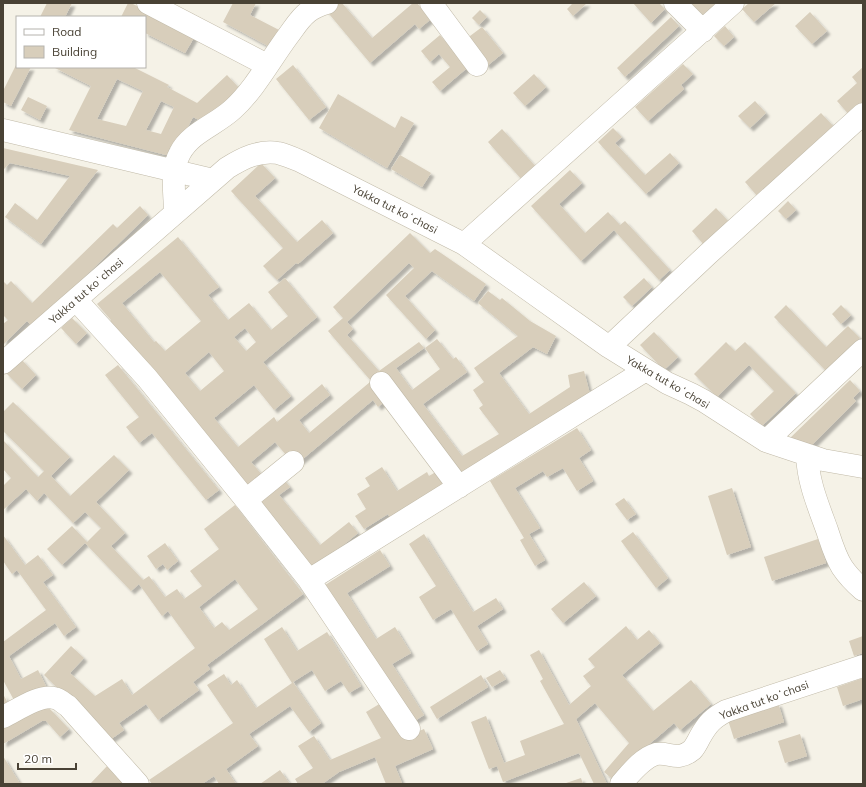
<svg xmlns="http://www.w3.org/2000/svg" width="866" height="787" font-family="Mulish,sans-serif">
<style>
.building{fill:#d8cebb;fill-rule:evenodd;filter:url(#shadow)}
.lines{fill:none;stroke-linecap:round;stroke-linejoin:round}
.minor-casing{stroke:#c1baa8;stroke-width:23}
.minor{stroke:#fff;stroke-width:22}
.labels{text-anchor:middle;dominant-baseline:central;stroke-width:3.5;stroke-linejoin:round;paint-order:stroke}
.street-label{font-size:11px;fill:#494235;stroke:#fff}
</style>
<defs>
<filter id="shadow"><feDropShadow dx="3.5" dy="3.5" stdDeviation="1" flood-color="#0004"/></filter>
</defs>
<rect width="100%" height="100%" fill="#f5f2e7"/>
<!-- building -->
<path class="building" d="M47,3H72L65,17H40Z
M128,3H131L195,36L185,53L145,33V17H121Z
M233,3H256L250,15L279,30L270,47L223,22Z
M332,3H342L372,38L413,3H417L431,19L419,29L415,24L370,63L325,9Z
M571,3H587L573,16L567,9L572,4Z
M633,3H659L665,9L651,23Z
M691,3H716L703,15Z
M749,3H776L754,22L742,9Z
M480,10L487,17L479,25L472,18Z
M810,12L827,31L812,44L795,26Z
M671,17L679,26L625,77L617,68Z
M725,26L734,37L724,46L714,36Z
M482,27L503,53L487,66L466,39Z
M440,35L467,68L440,91L432,82L450,67L439,54L430,62L421,51Z
M17,63V67H31L11,106L3,102V91Z
M683,64L693,74L681,85L684,89L648,121L635,107Z
M293,65L326,107L309,120L276,79Z
M53,67H133L169,85L167,87L197,103L227,75L240,89L203,122L193,117L176,150L166,155L69,130L91,86ZM117,79L143,91L126,126L97,119ZM161,101L174,107L161,134L146,130Z
M863,67V106L851,117L837,101L857,83L852,77Z
M534,74L546,87L525,106L513,93Z
M338,94L395,128L401,116L414,123L387,168L319,128Z
M28,97L47,106L40,120L21,110Z
M755,101L766,113L750,128L738,116Z
M821,113L835,128L759,198L745,182Z
M613,128L622,137L615,143L645,175L670,153L679,163L646,194L598,142Z
M502,129L537,168L523,181L488,142Z
M3,148L98,170L41,244L5,217L15,203L37,220L70,176L10,163L3,170Z
M400,155L431,173L422,187L391,169Z
M261,163L275,178L255,196L297,242L322,220L333,233L298,264L296,263L277,280L263,266L283,248L231,191Z
M570,170L582,183L559,204L585,233L608,212L620,225L625,221L670,270L659,280L614,230L581,261L531,206Z
M788,201L796,210L786,219L778,211Z
M140,206L148,215L33,327L27,321L3,345V324L8,320L3,315V281L7,285L11,281L32,303L113,224L117,228Z
M716,208L730,223L705,246L692,231Z
M410,233L430,253L435,249L486,284L474,301L432,271L405,296L435,330L426,339L386,295L414,268L409,263L347,322L353,329L347,335L379,371L419,342L424,348L396,368L412,390L440,369L425,348L437,339L453,359L456,357L467,372L423,404L462,456L499,434L479,408L483,405L473,390L484,382L474,368L518,336L478,303L488,291L500,300L502,298L530,321L556,336L547,354L533,347L499,373L529,414L570,387L568,375L584,371L591,398L457,481L328,331L343,318L333,307Z
M178,237L219,287L208,295L228,320L249,303L271,330L288,316L268,292L285,278L317,317L263,362L291,396L274,410L254,385L214,418L238,447L274,417L277,422L322,384L330,395L299,420L309,433L370,382L385,401L378,407L373,400L298,463L287,456L275,442L251,462L264,477L249,490L109,322L111,320L97,304ZM160,272L201,321L165,351L156,341L154,342L122,303ZM245,328L256,342L246,351L234,337ZM209,352L224,371L200,391L185,373Z
M644,278L652,287L632,306L623,297Z
M786,305L826,347L848,326L860,338L826,371L774,317Z
M841,305L851,315L841,324L832,314Z
M72,318L87,333L76,344L61,328Z
M654,332L678,357L664,370L640,345Z
M726,342L735,351L745,342L796,393L762,426L750,414L774,391L749,365L717,397L694,374Z
M21,359L36,375L22,389L6,373Z
M118,365L219,490L206,500L152,433L139,443L126,427L139,417L105,375Z
M850,380L860,391L853,398L856,401L809,448L789,439Z
M13,402L70,457L51,476L70,496L114,455L129,470L96,502L125,533L111,546L143,580L149,576L165,597L177,589L184,599L202,586L190,571L219,549L204,529L235,505L303,594L207,665L210,669L193,682L199,690L158,720L146,704L119,723L124,730L107,742L93,723L44,675L71,646L84,658L70,673L95,696L122,679L132,695L195,648L168,611L162,616L139,584L131,591L85,543L62,565L47,549L72,526L87,542L101,528L85,512L73,523L44,493L37,501L26,489L3,510V486L11,478L3,469V440L38,477L44,471L3,431V412ZM235,579L258,609L229,630L222,622L214,628L199,607Z
M577,428L591,450L579,458L593,481L577,491L563,468L547,477L543,471L515,488L540,528L529,534L545,560L535,566L520,540L524,538L490,481Z
M382,467L397,491L427,472L429,476L439,470L447,483L390,518L388,514L364,529L355,516L366,509L357,494L370,486L365,478Z
M280,475L290,487L279,495L320,545L349,522L358,533L313,570L254,496Z
M732,488L751,547L727,555L708,496Z
M624,498L636,514L627,520L615,504Z
M633,532L668,578L656,588L621,541Z
M424,534L473,612L496,598L503,609L477,626L488,644L477,651L451,609L433,620L419,597L436,586L409,544Z
M3,535L25,565L38,555L53,575L43,582L76,627L64,636L55,623L9,656L21,679L38,670L46,686L15,702L3,680V642L46,610L17,570L12,574L3,561Z
M818,539L826,563L772,581L764,557Z
M165,543L178,561L167,570L163,564L156,569L147,556Z
M380,550L390,566L347,593L376,639L395,627L411,653L392,664L424,715L413,722L322,587Z
M584,582L596,596L563,623L551,609Z
M626,626L637,640L649,630L660,643L622,675L653,711L691,680L711,704L680,730L674,723L647,746L616,782L604,772L629,743L595,703L576,719L607,784H594L579,753L503,782L497,766L489,769L471,722L486,716L504,763L525,755L520,741L564,724L540,681L543,679L530,655L539,650L569,705L591,686L583,676L595,667L588,659Z
M282,627L297,651L327,632L361,686L349,693L341,681L325,691L312,670L293,682L321,723L309,732L290,706L249,734L258,746L226,769L236,784H219L214,776L202,784H152L149,780L233,723L207,685L224,674L231,685L237,680L256,708L292,683L264,639Z
M863,636V653L854,656L849,641Z
M500,670L506,679L492,687L486,678Z
M481,675L488,687L437,719L430,707Z
M863,678V699L843,706L837,687Z
M3,694L10,707L3,711Z
M381,703L402,738L424,729L433,749L395,766L402,783L386,784L375,757L339,772L322,784H298L295,779L313,768L298,746L314,736L330,760L381,738L366,712Z
M778,703L784,722L734,739L728,720Z
M34,708L50,709L69,729L60,737L46,721H42L3,744V727Z
M800,734L807,756L785,763L778,741Z
M3,756L19,782L27,784H3Z
M108,765L127,784H90Z
M280,770L290,784H260Z
M581,778L583,784H563Z"/>
<g class="lines">
<!-- minor casing -->
<g class="minor-casing">
<path id="minor" d="M148,3L267,65
M431,3L477,65
M675,3L703,31
M3,130L213,180
M175,213C175,194 170,171 180,153C191,132 216,125 233,109C254,90 271,59 288,36C294,28 300,18 308,12C313,8 320,5 327,3
M464,244L733,3
M76,300L147,378L246,500L309,580L409,729
M609,347L708,254L863,114
M3,363L227,168C243,158 259,150 278,153C286,155 293,158 300,161L464,244L609,347L667,383L691,394L704,401L766,441L823,460L863,467
M381,383L459,487
M766,441L863,350
M807,455C808,482 818,505 827,530C831,542 835,556 842,567C848,576 855,583 863,590
M246,500L293,462
M309,580L646,370
M3,717C16,711 40,694 54,698C60,699 63,703 68,706L138,784
M621,784C630,774 642,758 656,754C671,752 677,762 692,750C695,747 698,741 700,737C708,723 713,718 726,711L863,666"/>
</g>
<!-- minor -->
<use href="#minor" class="minor"/>
</g>
<g class="labels">
<!-- street labels -->
<g class="street-label">
<text transform="translate(395 209) rotate(27)">Yakka tut koʻchasi</text>
<text transform="translate(86 291) rotate(-41)">Yakka tut koʻchasi</text>
<text transform="translate(668 382) rotate(30)">Yakka tut koʻchasi</text>
<text transform="translate(764 700) rotate(-20)">Yakka tut koʻchasi</text>
</g>
</g>
<!-- border -->
<rect width="866" height="787" fill="none" stroke="#494235" stroke-width="8"/>
<!-- legend -->
<rect x="16" y="16" width="130" height="52" fill="#ffffff" stroke="#b6b3ae"/>
<rect x="24" y="29" width="20" height="6" fill="#ffffff" stroke="#b6b3ae"/>
<text x="52" y="36" font-size="12" fill="#494235">Road</text>
<rect x="24" y="46" width="20" height="12" fill="#d8cebb" stroke="#b6b3ae"/>
<text x="52" y="56" font-size="12" fill="#494235">Building</text>
<!-- scale -->
<path d="M18 763v6h58v-6" fill="none" stroke="#494235" stroke-width="2"/>
<text x="24" y="763" font-size="12" fill="#494235" stroke="#ffffff" stroke-width="3" paint-order="stroke">20 m</text>
</svg>
